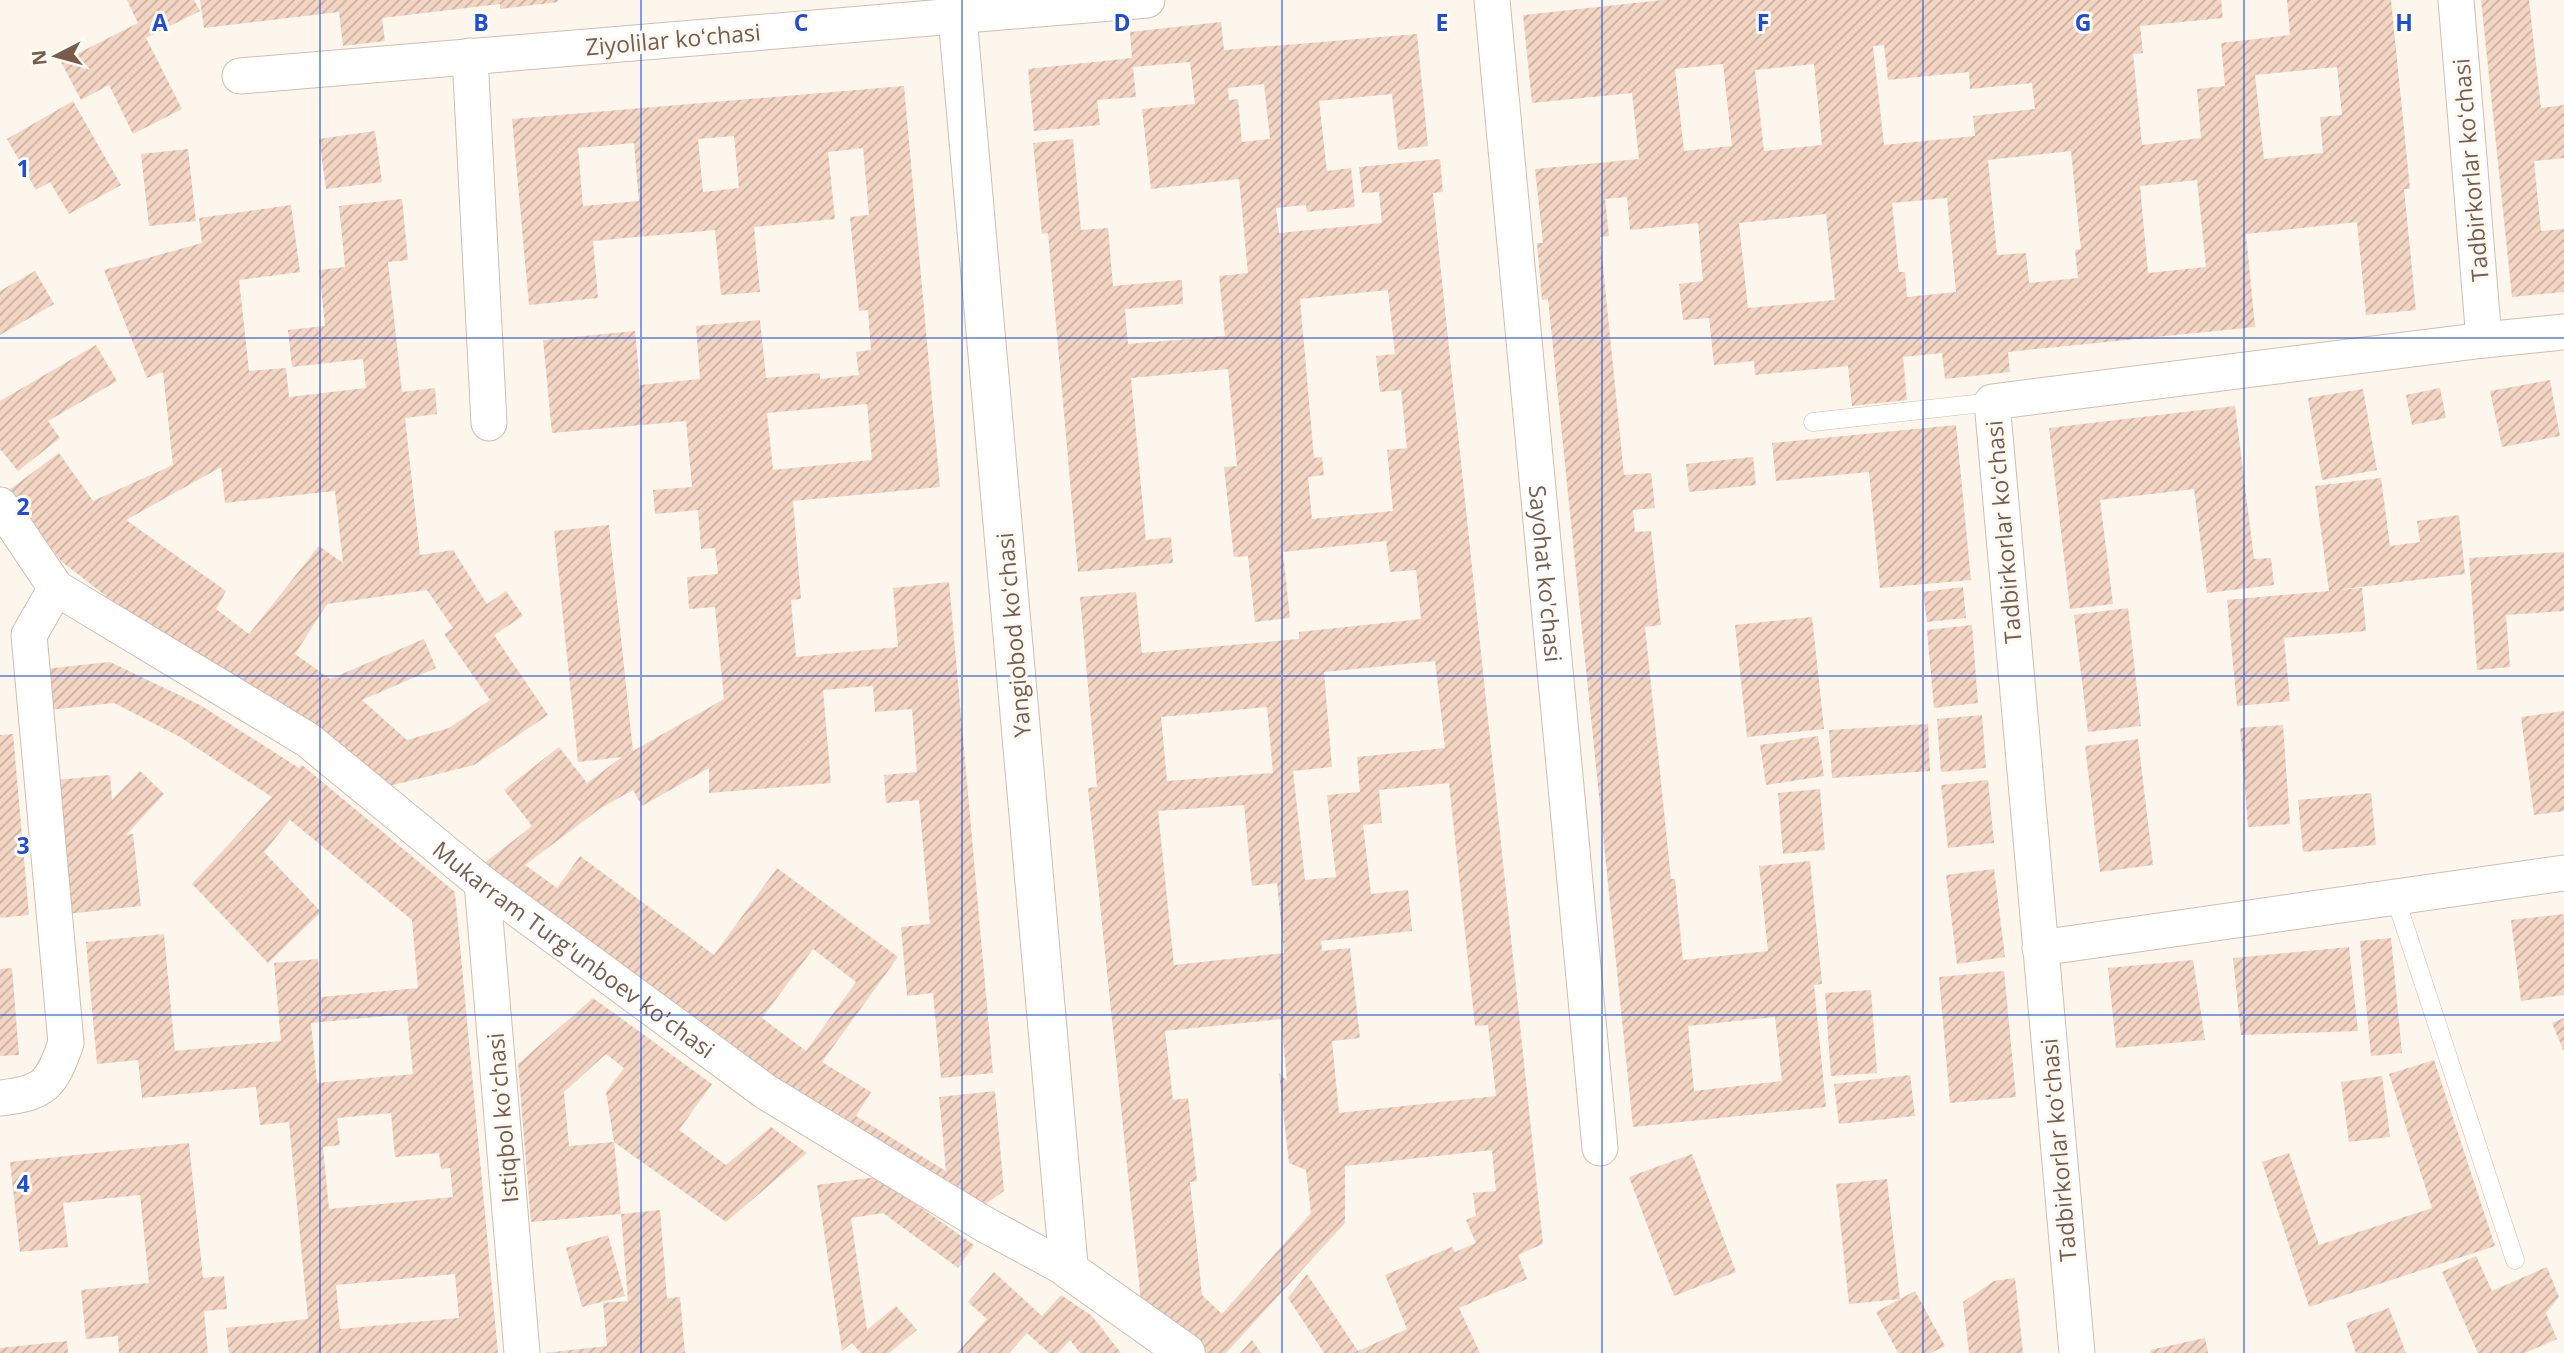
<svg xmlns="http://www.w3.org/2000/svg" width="2564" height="1353" font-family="'Open Sans',sans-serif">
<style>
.building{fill:url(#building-hatch);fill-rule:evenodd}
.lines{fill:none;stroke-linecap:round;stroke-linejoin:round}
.service-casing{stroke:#d1beb0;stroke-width:19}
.minor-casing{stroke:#d1beb0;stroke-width:37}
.tertiary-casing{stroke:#d1beb0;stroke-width:40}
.service{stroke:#fff;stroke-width:18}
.minor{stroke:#fff;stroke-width:35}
.tertiary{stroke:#fff;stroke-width:38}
.grid{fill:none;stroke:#1d4ed8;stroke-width:2;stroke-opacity:0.55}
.labels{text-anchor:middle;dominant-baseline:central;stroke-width:6;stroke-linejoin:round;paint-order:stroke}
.street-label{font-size:23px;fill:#7a5c4d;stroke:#fffaf3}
.grid-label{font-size:23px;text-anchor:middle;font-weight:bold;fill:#1d4ed8;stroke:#fffaf3;stroke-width:6;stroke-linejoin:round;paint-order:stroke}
</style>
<defs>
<pattern id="building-hatch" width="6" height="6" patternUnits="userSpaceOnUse" patternTransform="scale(1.75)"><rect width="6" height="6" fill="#f3d5c3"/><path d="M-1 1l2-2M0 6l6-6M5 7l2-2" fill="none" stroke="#cab0a1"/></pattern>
</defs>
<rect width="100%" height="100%" fill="#fdf6ec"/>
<!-- building -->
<path class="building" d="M127,0H194L200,11L146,38L182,109L133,134L109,85L81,100L61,62L138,23Z
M200,0H558V2L500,9V4L382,18L385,41L343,46L339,12L204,28Z
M1663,0H2221L2223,18L2140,26L2143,53L2133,54L2142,145L2201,138L2197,89L2225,86L2221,43L2290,35L2287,0H2391L2410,189H2404L2416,310L2366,315L2357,222L2246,234L2255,327L2008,352L2010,372L1945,379L1942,353L1903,357L1907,400L1852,406L1848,366L1755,375L1754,361L1714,365L1709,318L1683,320L1679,284L1703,281L1698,223L1630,230L1627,197L1605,199L1609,236L1600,237L1624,475L1651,473L1655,508L1633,510L1635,532L1651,531L1661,625L1645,627L1671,879H1675L1683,960L1768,951L1759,866L1810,861L1822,984L1814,985L1826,1107L1633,1127L1548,299L1542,300L1537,243H1543L1535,169L1639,159L1632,93L1532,103L1523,15ZM1884,45L1888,80L1969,72L1970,89L2032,83L2035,109L1973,116L1975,136L1884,145L1873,46ZM1723,64L1732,146L1684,151L1675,69ZM1814,64L1822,145L1764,151L1755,70ZM2337,67L2342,115L2320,117L2323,153L2264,159L2255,75ZM2071,151L2081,249L2075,250L2078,278L2029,283L2026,253L1997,255L1988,160ZM2197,180L2206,267L2148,273L2140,186ZM1947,198L1956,292L1907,297L1905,272H1899L1892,203ZM1826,214L1835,300L1748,308L1739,223ZM1775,1017L1782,1081L1694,1091L1688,1026Z
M2481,0H2529L2541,108L2564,105V158L2534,161L2541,231L2564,229V292L2512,297Z
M1221,22L1224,50L1417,34L1428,146L1398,150L1392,94L1319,101L1327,171L1351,168L1355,207L1307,212L1306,205L1276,208L1279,233L1382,223L1379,192L1362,193L1359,167L1440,159L1443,192L1433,193L1439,253L1543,1244L1518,1255L1527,1279L1459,1308L1480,1353H1324L1288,1298L1307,1274L1358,1351L1407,1329L1385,1275L1452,1247L1455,1252L1476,1243L1466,1220L1476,1216L1473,1193L1496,1191L1492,1150L1345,1166V1223L1226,1353H1197L1141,1301L1088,788L1097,787L1080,597L1136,592L1142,653L1299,639V632L1421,619L1416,570L1390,572L1386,541L1283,552L1290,618L1255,622L1248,556L1234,557L1224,467L1237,466L1228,369L1131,378L1146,540L1171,537L1173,563L1078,572L1048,233L1042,234L1033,143L1073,139L1081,230L1108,228L1113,286L1182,280L1183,304L1125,309L1128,344L1225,336L1219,276L1248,273L1239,179L1151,189L1142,109L1195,104L1190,62L1133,67L1136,97L1097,100L1100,125L1034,131L1028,69L1132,58L1130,32ZM1264,84L1270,139L1242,142L1238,99L1229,100L1228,88ZM1388,290L1395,354L1376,356L1380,392L1401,390L1407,448L1387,450L1393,511L1312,519L1308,477L1324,475L1322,457L1314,458L1300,299ZM1435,661L1445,748L1357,757L1360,792L1327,795L1336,877L1305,880L1293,771L1332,767L1324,672ZM1267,707L1273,773L1167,781L1161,717ZM1449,783L1475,1026L1488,1025L1496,1096L1339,1113L1332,1041L1360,1038L1350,948L1322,951L1321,941L1412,931L1408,890L1371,894L1363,825L1382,823L1379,790ZM1244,805L1252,886L1277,883L1284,953L1174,965L1158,811ZM1281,1019L1287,1081L1279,1073L1289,1163L1306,1170L1311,1213L1222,1314L1202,1295L1190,1182L1197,1181L1188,1098L1173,1100L1165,1031Z
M904,86L940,487L793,501L801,599L791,600L796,657L898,647L893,588L949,582L993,1073L941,1078L933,993L907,996L901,927L930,924L919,800L886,803L884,775L917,772L912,709L875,712L873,686L823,690L831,783L709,793V768L642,806L633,790L601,808L525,865L557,888L580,856L714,955L777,868L898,957L822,1062L871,1092L856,1116L946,1171L939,1097L995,1091L1004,1191L974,1212L793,1101L478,868L532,826L504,790L559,747L587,783L622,757L578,762L554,531L609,525L633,751L724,699L715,607L689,609L687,577L718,574L715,548L701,549L698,510L655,514L653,490L692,487L686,421L552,433L543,340L635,331L640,385L700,379L696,326L760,320L766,378L820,373V379L859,375L856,352L871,350L868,310L859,311L850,217L869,215L863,148L828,152L835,219L754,227L760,292L721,295L715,230L593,241L598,298L529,305L512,119ZM734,136L739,188L703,192L698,139ZM634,143L639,201L583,206L578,148ZM867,404L872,460L773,470L767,413ZM813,949L856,982L806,1051L762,1018Z
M73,101L121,185L69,214L50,182L36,190L7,139Z
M375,131L382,182L326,189L319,139Z
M188,149L196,221L149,226L141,154Z
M402,199L408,260L388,262L402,392L435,388L437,414L405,418L420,555L453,550L487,604L506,591L523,616L494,635L548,715L474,765L385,787L266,693L182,655L61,561L9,490L59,453L93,501L173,465L163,372L147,378L104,270L202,243L199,218L291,205L300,272L239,280L249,371L286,368L289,397L366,388L363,359L292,367L288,330L325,326L319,270L345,267L339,206ZM221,467L225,503L335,491L343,563L319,546L249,634L216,609L226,591L126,520ZM427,590L453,628L444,634L490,700L449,728L407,740L362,700L436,668L424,639L330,679L295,654L327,604Z
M35,271L54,304L0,335V291Z
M96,345L117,381L48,421L60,438L18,471L0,449V401Z
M2550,380L2560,436L2502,447L2490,391Z
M2440,388L2446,418L2412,425L2406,395Z
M2363,389L2377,470L2322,480L2308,398Z
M2235,406L2254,559L2271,558L2274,585L2207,593L2194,489L2100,500L2113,604L2070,609L2049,428Z
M1956,425L1971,580L1880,588L1869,472L1776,481L1772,443Z
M1753,457L1756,485L1689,492L1686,464Z
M2381,478L2390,546L2420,542L2417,521L2459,515L2465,574L2336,590L2362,588L2366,631L2284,638L2290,701L2237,706L2227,600L2329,591L2315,486Z
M2564,552V611L2506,615L2510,667L2477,670L2469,558Z
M1963,587L1966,618L1927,622L1923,592Z
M2128,608L2141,726L2088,732L2074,615Z
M1812,617L1824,729L1747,737L1735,625Z
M1972,625L1978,703L1934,708L1927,630Z
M110,662L200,705L299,768L302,765L455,892L498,1353H229L226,1328L308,1319L289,1122L260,1125L256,1087L142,1098L138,1060L97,1064L86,942L164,934L175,1051L281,1041L274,963L318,959L321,997L418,988L412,920L290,820L264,852L321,912L268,963L192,884L272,797L180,737L114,703L48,710L44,669ZM407,1014L413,1074L317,1083L311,1023ZM391,1113L395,1157L439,1153L441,1169L450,1168L453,1197L329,1209L323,1147L340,1145L337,1118ZM455,1274L459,1318L340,1329L336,1285Z
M2564,711V811L2534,815L2521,717Z
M1982,715L1986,768L1941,772L1937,719Z
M1928,724L1930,771L1832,778L1829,730Z
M2283,725L2290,824L2248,827L2240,728Z
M13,734L29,915L0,918V735Z
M1818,736L1824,776L1766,785L1760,745Z
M2138,739L2153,865L2100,872L2085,746Z
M140,771L164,794L126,835L133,834L141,906L66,914L56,780L110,775L112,800Z
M1988,780L1994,843L1948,848L1941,785Z
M1820,789L1825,850L1783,854L1778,793Z
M2371,793L2376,845L2303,852L2298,800Z
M1994,869L2005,957L1957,964L1946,875Z
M2564,914V995L2521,1001L2511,920Z
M2391,938L2402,1053L2371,1056L2360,941Z
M2349,947L2358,1031L2241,1035L2233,958Z
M2193,960L2205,1040L2116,1048L2108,968Z
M12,968L19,1055L0,1056V969Z
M2004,971L2016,1097L1950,1103L1939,977Z
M1871,990L1877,1073L1831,1076L1825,993Z
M593,998L712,1084L679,1130L726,1165L771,1127L807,1153L726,1222L614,1142L606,1092L624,1068L606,1054L564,1092L569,1146L614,1142L621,1214L531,1222L518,1064Z
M2564,1018V1052L2552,1023Z
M2434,1060L2495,1246L2309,1307L2262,1162L2289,1153L2319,1245L2432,1208L2389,1074Z
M1910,1075L1915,1116L1839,1124L1834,1084Z
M2382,1076L2390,1137L2349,1142L2341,1082Z
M189,1143L203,1278L224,1276L227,1309L204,1311L208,1353H119L118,1336L86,1339L81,1290L149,1283L140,1195L63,1203L68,1247L20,1252L10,1162Z
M1692,1154L1736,1272L1674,1296L1629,1177Z
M877,1177L974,1245L958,1268L883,1213L851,1218L867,1330L896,1306L917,1330L889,1353H861L852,1343L842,1351L817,1185Z
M1887,1179L1900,1299L1849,1304L1836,1184Z
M660,1210L667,1298L680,1297L685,1353H544L607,1346L603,1303L628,1301L621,1214Z
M608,1235L625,1296L582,1307L566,1248Z
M2476,1256L2492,1291L2547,1267L2559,1297L2546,1313L2557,1339L2525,1353H2478L2442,1272Z
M994,1272L1042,1316L1061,1295L1092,1316L1121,1353H1080L1070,1340L1058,1353H1049L1027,1333L1009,1353H957L987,1319L968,1302Z
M2015,1278L2023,1353H1969L1963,1302L1994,1281Z
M1915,1291L1945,1346L1931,1353H1898L1876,1312Z
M2389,1308L2406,1353H2356L2346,1323Z
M2205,1338L2208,1353H2151L2150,1350Z
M1252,1340L1261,1353H1240Z
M67,1341L68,1353H0V1348Z"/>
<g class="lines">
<!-- service casing -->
<g class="service-casing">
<path id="service" d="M1813,422L1992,402
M2395,897L2515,1260"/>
</g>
<!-- minor casing -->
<g class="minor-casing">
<g id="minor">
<path id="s1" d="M1492,0L1600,1148"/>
<path d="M470,56L489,423"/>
<path d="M240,76L1147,0"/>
<path d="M2484,340L2564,332"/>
<path id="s2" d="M0,505L56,588L308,740L482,883L766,1092L984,1224L1069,1270"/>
<path d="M482,883L522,1353"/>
<path d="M2040,948L2564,873"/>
<path d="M0,1098C45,1093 51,1085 66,1043L29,635L56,588"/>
<path d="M2077,1353L1992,402L2484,340L2456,0"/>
</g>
</g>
<!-- tertiary casing -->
<g class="tertiary-casing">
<path id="tertiary" d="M956,0L1069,1270L1186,1353"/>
</g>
<!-- service -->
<use href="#service" class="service"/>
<!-- minor -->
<use href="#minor" class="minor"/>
<!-- tertiary -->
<use href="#tertiary" class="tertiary"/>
</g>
<!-- grid -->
<path class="grid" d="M320,0V1353M641,0V1353M962,0V1353M1282,0V1353M1602,0V1353M1923,0V1353M2244,0V1353M0,338H2564M0,676H2564M0,1015H2564"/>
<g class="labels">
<!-- street labels -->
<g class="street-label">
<text transform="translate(673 39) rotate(-5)">Ziyolilar koʻchasi</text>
<text transform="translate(2470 170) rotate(-95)">Tadbirkorlar koʻchasi</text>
<text transform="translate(2003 532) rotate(-95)">Tadbirkorlar koʻchasi</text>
<text stroke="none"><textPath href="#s1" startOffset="576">Sayohat ko'chasi</textPath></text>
<text transform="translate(1013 635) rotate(-95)">Yangiobod koʻchasi</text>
<text stroke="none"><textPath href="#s2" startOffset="733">Mukarram Turg'unboev ko'chasi</textPath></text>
<text transform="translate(502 1118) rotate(-95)">Istiqbol koʻchasi</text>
<text transform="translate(2058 1150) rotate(-95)">Tadbirkorlar koʻchasi</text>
</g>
</g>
<g class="grid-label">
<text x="160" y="31">A</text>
<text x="481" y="31">B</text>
<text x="801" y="31">C</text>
<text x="1122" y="31">D</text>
<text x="1442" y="31">E</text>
<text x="1763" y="31">F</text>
<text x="2083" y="31">G</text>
<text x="2404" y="31">H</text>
<text x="23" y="177">1</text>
<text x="23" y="515">2</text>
<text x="23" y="854">3</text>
<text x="23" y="1192">4</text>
</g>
<!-- north arrow -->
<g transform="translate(56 56) rotate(264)" stroke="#fffaf3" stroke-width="5" paint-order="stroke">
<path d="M0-5L12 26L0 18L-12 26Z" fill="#7a5c4d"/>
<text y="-10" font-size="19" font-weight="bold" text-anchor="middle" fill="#7a5c4d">N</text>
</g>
</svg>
